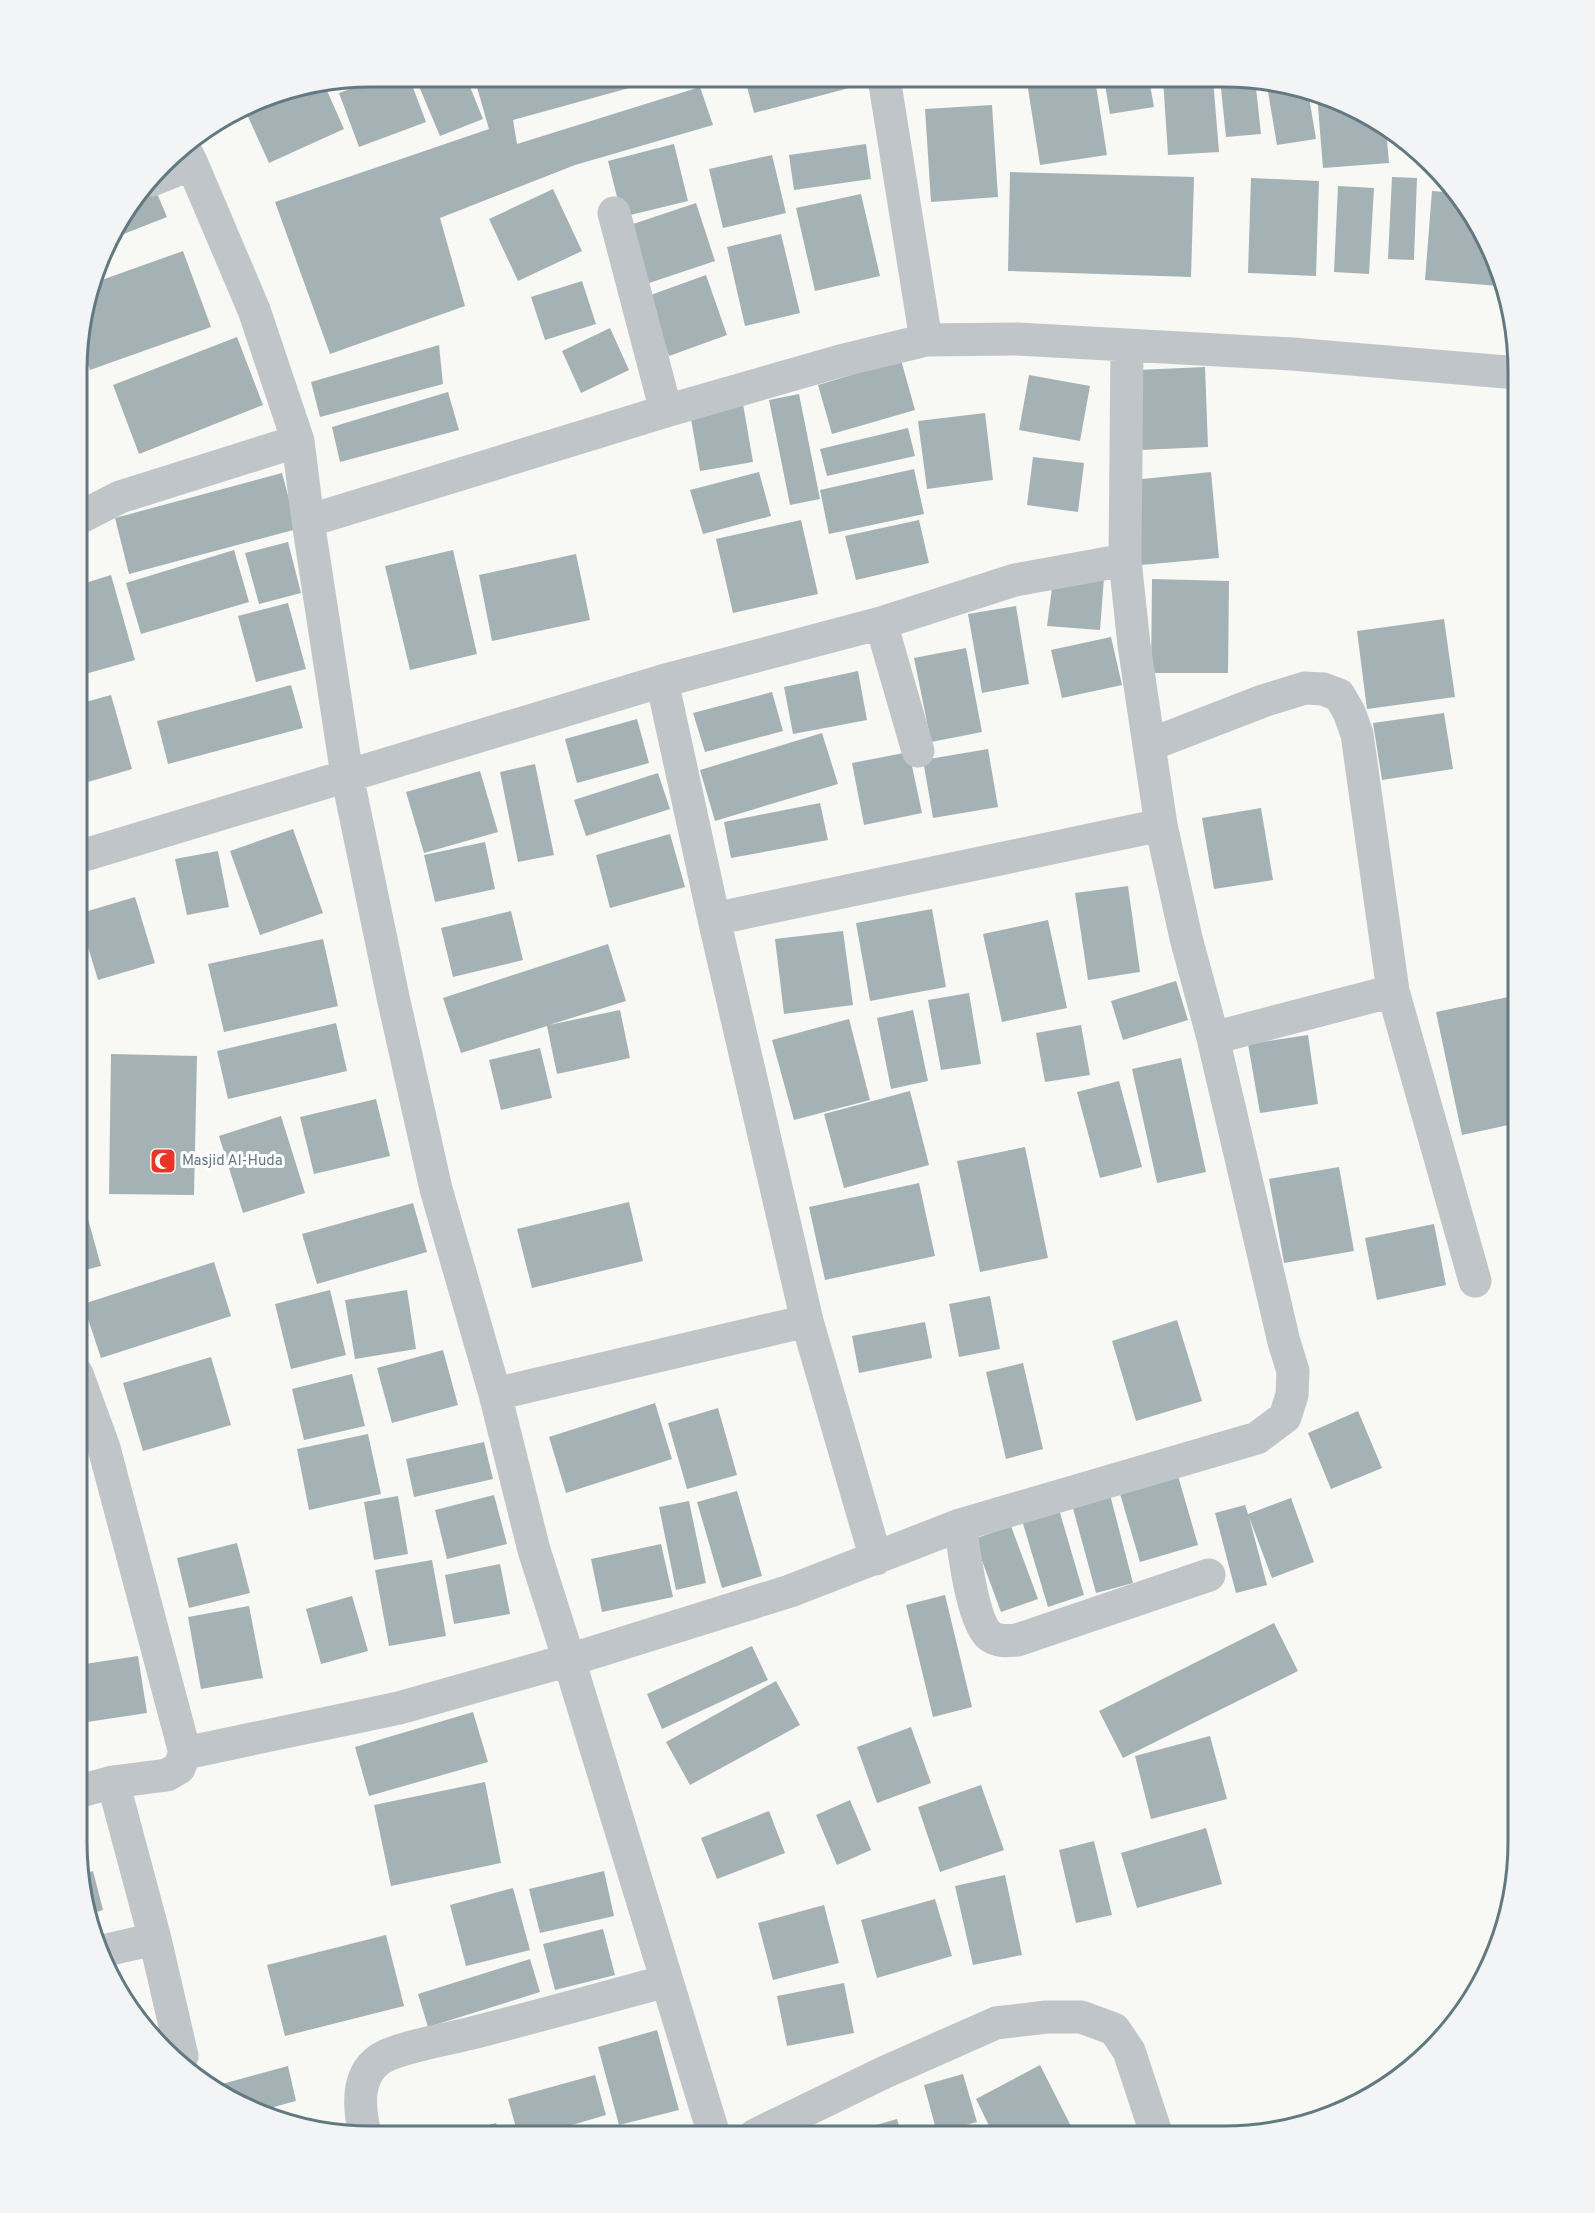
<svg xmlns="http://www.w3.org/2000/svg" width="1595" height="2213" font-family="Overpass,sans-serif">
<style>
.building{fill:#a5b2b5}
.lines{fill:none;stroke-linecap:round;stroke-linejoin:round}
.minor{stroke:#bfc5c8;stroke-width:33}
.labels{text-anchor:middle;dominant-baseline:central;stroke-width:6;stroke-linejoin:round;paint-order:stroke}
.poi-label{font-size:15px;fill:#627981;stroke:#fff;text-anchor:start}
.rim{fill:none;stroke:#627981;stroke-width:3}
</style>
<rect width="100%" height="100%" fill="#f8f8f5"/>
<!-- building -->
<path class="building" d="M383,77H409L426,122L359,147L339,93Z
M415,77H466L483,119L440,136Z
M474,77H669L513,120L517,144L700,87L713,125L575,165L440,218L465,306L330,354L275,202L489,129Z
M749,78H851L853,87L754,113L745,79Z
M1050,78L1095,79L1107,155L1040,165L1027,82Z
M1104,79H1149L1154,107L1110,114Z
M1163,79H1213L1219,152L1168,155Z
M1220,79H1255L1261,134L1226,137Z
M1266,80L1308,91L1316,139L1277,145Z
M324,84L344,129L269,163L245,110L276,92Z
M1317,94L1336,99L1386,128L1389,163L1323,168Z
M992,105L998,197L931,202L925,109Z
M674,144L688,201L622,217L608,161Z
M866,144L871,179L794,190L789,155Z
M772,155L786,213L723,228L709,169Z
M1010,172L1194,177L1191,277L1008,271Z
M1392,177L1417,178L1414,260L1388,259Z
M1251,178L1319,181L1316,276L1248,273Z
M1338,186L1374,188L1369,274L1334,272Z
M553,189L582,251L518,281L489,219Z
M156,191L167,217L111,239L116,224L137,199Z
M1432,191L1458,193L1488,241L1499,286L1425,280Z
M861,194L880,276L815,291L796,208Z
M696,203L715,261L646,284L627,226Z
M781,234L800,313L745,326L727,247Z
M183,251L211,327L90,370L79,339V332L96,282Z
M706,275L727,335L669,356L648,296Z
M582,281L596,324L545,340L531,297Z
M610,328L629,370L581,393L562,351Z
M237,337L263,405L139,454L113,385Z
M439,345L443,384L320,417L311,382Z
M901,360L915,410L832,434L818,385Z
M1205,367L1208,447L1140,450L1137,370Z
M1029,375L1090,386L1080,441L1019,430Z
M448,392L459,430L340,462L332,427Z
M799,394L820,499L790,505L769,400Z
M743,404L753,462L700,471L690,413Z
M985,413L993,480L927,489L918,421Z
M908,428L915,456L827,476L820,449Z
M1033,457L1084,463L1078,512L1027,505Z
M914,469L924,514L829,534L820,490Z
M759,472L771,516L703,534L690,490Z
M1211,472L1219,558L1141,565L1133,480Z
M282,473L297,529L129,574L115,518Z
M801,520L818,594L733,613L716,539Z
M919,520L929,563L856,580L845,536Z
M288,542L301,593L259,604L245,553Z
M234,550L249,602L141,634L126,583Z
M453,550L477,654L410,670L385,566Z
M576,554L590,620L492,641L479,575Z
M111,575L135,660L78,676L79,585Z
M1104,578L1100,630L1047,626L1052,588Z
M1152,579L1229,581L1228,673H1151Z
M288,603L306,669L256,682L238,616Z
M1016,606L1029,684L982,693L968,614Z
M1444,619L1455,697L1367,709L1357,631Z
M1111,637L1122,685L1062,698L1051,650Z
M966,648L982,732L931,742L914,658Z
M858,671L867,720L793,734L784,687Z
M291,685L303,728L168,764L157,721Z
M772,692L783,731L705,752L693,713Z
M111,695L132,769L78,785V704Z
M1444,713L1453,769L1382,780L1373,723Z
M637,719L649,763L577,783L565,739Z
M822,733L838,784L715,821L700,770Z
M988,749L998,807L933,818L923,760Z
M909,752L922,813L864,825L852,763Z
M535,764L554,855L518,862L500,772Z
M480,771L498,832L424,853L406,792Z
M658,773L670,809L586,836L574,800Z
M820,803L828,840L731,858L724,822Z
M1261,808L1273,880L1214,889L1202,818Z
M293,829L323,913L260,935L230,851Z
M670,834L685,887L610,908L596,855Z
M485,842L495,889L435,902L424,855Z
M218,851L229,907L187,915L175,859Z
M1128,886L1140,972L1088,980L1075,893Z
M135,897L155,963L98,980L78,914Z
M932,909L946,987L870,1001L856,923Z
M511,911L523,960L453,977L441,928Z
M1048,920L1067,1008L1002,1022L983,934Z
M843,931L853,1005L784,1014L775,939Z
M323,939L338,1006L224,1032L208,964Z
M608,944L626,1001L549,1025L620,1010L630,1058L557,1074L547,1026L461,1053L443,998Z
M1176,981L1188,1020L1123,1040L1111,1001Z
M969,993L981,1064L941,1070L928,1000Z
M1513,996L1518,1021V1123L1462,1135L1436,1012Z
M913,1010L928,1081L891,1089L877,1018Z
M849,1019L870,1100L794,1120L772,1040Z
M336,1023L347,1071L228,1099L217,1051Z
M1081,1025L1090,1075L1045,1082L1036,1033Z
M1308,1035L1318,1104L1260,1113L1248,1044Z
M540,1048L552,1098L501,1110L489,1060Z
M111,1054L197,1056L194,1195L109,1194Z
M1181,1058L1206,1172L1157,1183L1132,1069Z
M1119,1081L1142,1167L1100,1178L1077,1092Z
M910,1091L929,1165L844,1188L824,1114Z
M376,1099L390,1156L314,1174L300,1117Z
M281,1116L305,1193L243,1213L219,1136Z
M1025,1147L1048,1258L980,1272L957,1161Z
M1339,1167L1354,1251L1284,1263L1269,1179Z
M919,1183L935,1256L825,1280L809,1207Z
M80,1190L101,1266L77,1272L78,1191Z
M629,1202L643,1261L532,1288L517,1229Z
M413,1203L427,1252L317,1284L302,1234Z
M1434,1224L1446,1285L1377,1300L1365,1238Z
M214,1262L231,1316L101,1358L83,1304Z
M330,1290L346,1355L291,1369L275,1304Z
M407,1290L416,1349L355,1359L345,1300Z
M990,1296L1000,1349L959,1357L949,1304Z
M1177,1320L1202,1401L1136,1421L1112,1341Z
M925,1322L932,1358L859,1373L852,1336Z
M443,1350L458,1405L392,1423L377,1368Z
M211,1357L231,1425L143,1451L123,1383Z
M1023,1363L1043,1449L1006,1459L986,1372Z
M352,1374L365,1426L304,1440L292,1389Z
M655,1403L672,1459L566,1493L549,1437Z
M718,1408L737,1475L687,1489L668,1423Z
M1358,1411L1382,1468L1331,1489L1308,1433Z
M368,1434L381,1494L309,1510L297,1449Z
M484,1442L493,1479L414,1497L406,1459Z
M1176,1469L1198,1545L1140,1562L1118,1487Z
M737,1491L762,1576L722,1588L697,1502Z
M1109,1491L1133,1583L1096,1593L1071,1501Z
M494,1495L507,1544L447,1559L435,1510Z
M398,1496L408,1554L374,1560L364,1502Z
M1291,1498L1314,1562L1272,1578L1249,1517L1267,1585L1236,1593L1215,1513L1245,1505L1248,1514Z
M689,1501L706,1583L676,1590L659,1507Z
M1058,1506L1084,1595L1048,1607L1021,1517Z
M1011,1526L1038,1599L1001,1612L974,1539Z
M237,1543L250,1593L189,1608L177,1558Z
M661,1544L673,1597L602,1612L591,1559Z
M432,1560L446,1636L389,1646L375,1570Z
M500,1564L510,1614L454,1624L445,1575Z
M945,1595L972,1707L933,1717L906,1605Z
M352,1596L368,1651L321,1664L306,1609Z
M249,1606L263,1678L201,1689L188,1617Z
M1274,1623L1298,1671L1123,1758L1099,1711Z
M752,1646L768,1680L662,1729L647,1694Z
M138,1656L147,1713L87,1722L78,1665Z
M776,1681L800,1725L690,1785L666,1742Z
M473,1712L488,1762L369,1796L355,1747Z
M911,1727L931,1783L877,1803L857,1747Z
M1210,1736L1227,1799L1151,1819L1135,1756Z
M485,1782L501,1863L391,1886L374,1805Z
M981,1785L1004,1850L940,1872L918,1807Z
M850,1800L871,1850L837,1865L816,1815Z
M769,1811L785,1853L717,1879L701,1838Z
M1206,1828L1222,1884L1137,1908L1121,1853Z
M1094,1841L1112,1915L1076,1923L1059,1850Z
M93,1871L103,1910L93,1913L84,1874Z
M604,1871L614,1916L540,1933L529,1889Z
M1005,1875L1022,1955L973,1965L955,1886Z
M513,1888L530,1950L466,1966L450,1905Z
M935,1899L952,1956L877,1978L861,1920Z
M824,1905L839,1963L773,1980L758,1923Z
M603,1929L615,1975L555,1990L543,1944Z
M386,1935L404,2006L285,2036L267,1965Z
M530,1959L540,1992L428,2027L418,1994Z
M844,1983L854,2033L787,2046L777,1996Z
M657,2030L679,2110L619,2125L598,2047Z
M1040,2065L1076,2136H994L976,2099Z
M288,2066L296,2101L255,2112L211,2087Z
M963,2074L977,2122L937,2133L924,2085Z
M595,2075L606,2115L538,2135H518L508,2099Z
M897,2119L902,2136L857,2135L855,2131Z
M496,2123L499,2134H457Z"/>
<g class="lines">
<!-- minor -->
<path class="minor" d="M884,78L926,340
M183,146L192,164L254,310L298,441L308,521L347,775L393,997L436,1189L495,1394L534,1550L569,1660L714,2135
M152,180L192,164
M614,213L666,411
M79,518L120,497L298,441
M308,521L666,411L840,361L926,340L1017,339L1292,354L1518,373
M1125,560L1015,580L881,623L662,681L714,919L1161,825
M881,623L918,751
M1149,745L1263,701L1305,688L1323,689L1339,695L1349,712L1357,734L1393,991L1475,1281
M78,857L662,681
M1213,1038L1393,991
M807,1321L876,1559
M495,1394L807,1321L714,919
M960,1525C964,1549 972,1622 990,1636C998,1642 1007,1641 1017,1640L1209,1575
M185,1753L399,1708L569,1660L790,1591L960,1525L1257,1438L1285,1417L1292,1395L1293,1371L1284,1342L1213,1038L1186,938L1161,825L1134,645L1125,560L1127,346
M113,1782L155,1939L182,2056L178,2061
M77,1792L113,1782L167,1775L179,1768L185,1753L104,1448L77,1374
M102,1951L155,1939
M365,2134C359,2109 355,2076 380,2059C396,2048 447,2039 468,2034C535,2017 600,1999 666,1981
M755,2135L883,2073L996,2023L1047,2017H1081L1114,2029L1129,2051L1157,2136"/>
</g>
<!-- icons -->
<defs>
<g id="mosque-square" transform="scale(1.35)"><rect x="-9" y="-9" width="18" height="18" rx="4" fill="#e83525" stroke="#fff"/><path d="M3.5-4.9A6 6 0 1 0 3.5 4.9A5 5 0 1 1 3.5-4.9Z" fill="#fff"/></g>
</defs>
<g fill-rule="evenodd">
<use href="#mosque-square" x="163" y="1161"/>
</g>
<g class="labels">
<!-- poi labels -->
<g class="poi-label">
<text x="182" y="1161">Masjid Al-Huda</text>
</g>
</g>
<!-- crop -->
<path d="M0 0H1595V2213H0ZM371 87H1224A284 284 0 0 1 1508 371V1842A284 284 0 0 1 1224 2126H371A284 284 0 0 1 87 1842V371A284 284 0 0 1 371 87Z" fill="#f2f4f5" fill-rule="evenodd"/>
<path class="rim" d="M371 87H1224A284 284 0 0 1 1508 371V1842A284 284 0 0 1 1224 2126H371A284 284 0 0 1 87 1842V371A284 284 0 0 1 371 87Z"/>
</svg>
